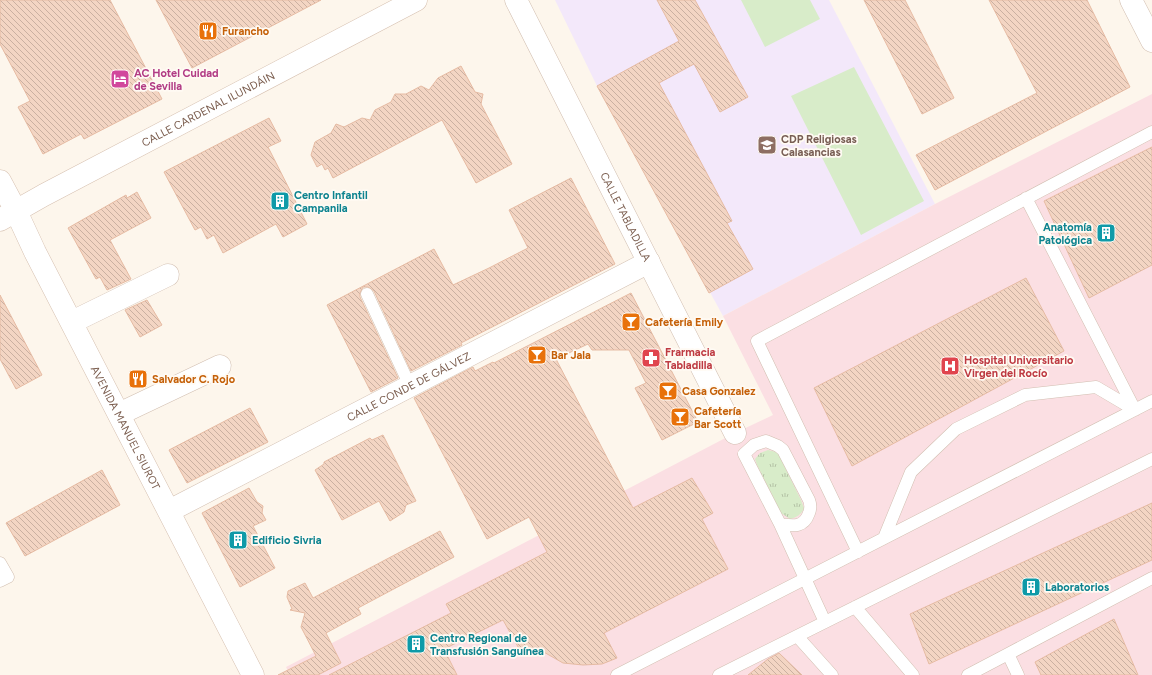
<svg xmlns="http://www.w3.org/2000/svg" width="1152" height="675" font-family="Figtree,sans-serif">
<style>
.education{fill:#f3e8fa}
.medical{fill:#fbdfe3}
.grass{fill:url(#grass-tufts)}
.garden{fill:#d8ecc9}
.building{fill:url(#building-back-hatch);stroke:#e6bba3}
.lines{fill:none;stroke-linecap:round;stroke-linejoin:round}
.lane-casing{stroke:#d1beb0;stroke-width:13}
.street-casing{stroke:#d1beb0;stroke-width:23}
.secondary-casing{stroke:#d6c0b0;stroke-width:23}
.lane{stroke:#fff;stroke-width:12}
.street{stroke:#fff;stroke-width:22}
.secondary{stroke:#fff;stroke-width:22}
.labels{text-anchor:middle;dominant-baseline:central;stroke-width:3.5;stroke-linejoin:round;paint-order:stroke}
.food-label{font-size:11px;font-weight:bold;fill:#c56008;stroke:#fffaf3;text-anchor:start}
.hotel-label{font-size:11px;font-weight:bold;fill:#b23c85;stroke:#fffaf3;text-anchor:start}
.street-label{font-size:11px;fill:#7a5c4d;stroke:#fffaf3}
.education-label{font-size:11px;font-weight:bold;fill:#785e54;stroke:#fffaf3;text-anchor:start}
.culture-label{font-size:11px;font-weight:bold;fill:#0d838f;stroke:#fffaf3;text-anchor:start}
.health-label{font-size:11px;font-weight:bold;fill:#be3a42;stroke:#fffaf3;text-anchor:start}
</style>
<defs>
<pattern id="grass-tufts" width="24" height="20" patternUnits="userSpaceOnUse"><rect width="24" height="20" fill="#d8ecc9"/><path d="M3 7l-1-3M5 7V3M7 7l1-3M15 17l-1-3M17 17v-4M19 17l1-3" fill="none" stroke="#b4c2a5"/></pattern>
<pattern id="building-back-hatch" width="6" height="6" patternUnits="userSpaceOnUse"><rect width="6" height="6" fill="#f3d5c3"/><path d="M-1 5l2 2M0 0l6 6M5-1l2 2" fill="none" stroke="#cab0a1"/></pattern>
</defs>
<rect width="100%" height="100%" fill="#fdf6ec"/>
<!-- education -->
<path class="education" d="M555,0H829L935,204L723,316L597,86Z"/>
<!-- medical -->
<path class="medical" d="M1152,94V675H290L286,667L735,433L773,415L723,316L935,204Z"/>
<!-- grass -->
<path class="grass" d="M768,450L776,452L779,455L801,500L804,508C801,515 797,517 790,519L781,513L757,465L755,459L760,453Z"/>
<!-- garden -->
<path class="garden" d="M741,0H810L820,19L765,47Z
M854,67L924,201L861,235L791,96Z"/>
<!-- building -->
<path class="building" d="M0,0H110L162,99L84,139L81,134L43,154L18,107L30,101L0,44Z
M156,0H321L192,68Z
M657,0H695L748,97L720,112L694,64L659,83L732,221L727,223L753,269L709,293L597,86L679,41Z
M864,0H905L954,98L922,114Z
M989,0H1087L1130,87L935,190L916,155L1037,93Z
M461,66L475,92L483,94L481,104L512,164L476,183L442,120L333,178L328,168L325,170L322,164L317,167L311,155L315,142L331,133L336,124L344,127L362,118L370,120L375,110L391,102L395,94H406L421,86L429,90L438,78Z
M269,118L281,141L268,147L307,224L283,237L276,224L223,253L214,235L207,239L201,227L195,230L164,172Z
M1152,147V265L1089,298L1044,201Z
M571,178L615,264L461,343L462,345L411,371L374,291L368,287H363L360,293V297L398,378L371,392L327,305L434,249L453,285L489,268L528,248L509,210Z
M137,192L151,218L110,240L131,279L107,290L100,277L96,279L68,228L126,195L127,198Z
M1026,278L1064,351L852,466L814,388Z
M631,293L698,422L662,440L635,388L646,383L629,350H592L588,344L556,359L633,508L692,478L713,513L702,519L728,569L604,633L617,658L602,664L583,665L563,663L535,647L522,654L503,620L444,649L457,675H329L451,613L446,604L547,552L529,517L487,539L414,398L473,367L475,371L493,362L494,363Z
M0,295L42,375L16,389L0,359Z
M147,300L162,325L140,337L125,310Z
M250,408L268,442L187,483L169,450Z
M383,435L416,501L406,505L404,512L390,521L379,501L342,520L315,470L324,464V462L370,438L372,440Z
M102,470L120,505L25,556L6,523Z
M249,488L257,502L263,506L262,513L266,520L253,526L275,568L240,587L202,513Z
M1152,503V560L929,664L910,614Z
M440,531L454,557L358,608L361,614L326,633L341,663L318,675H278L316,656L301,627L305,613L290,610L292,609L287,597L288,591L305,583L313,598Z
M1114,619L1138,675H1041L1035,662Z
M779,653L802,675H748L768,659Z"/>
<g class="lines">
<!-- lane casing -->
<g class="lane-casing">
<path id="lane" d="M1026,198L1135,410
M367,294L410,386
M780,524C793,526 804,528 809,513C811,508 811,505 809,500L783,450L778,446L766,441L754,445L744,454L780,524L825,622
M884,538L911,472L956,429L1025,395L1096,387L1135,410
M858,552L757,341L1152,132
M0,563L8,577L0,581
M855,607L913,675
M797,636L832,675
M617,675L1152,401
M719,675L1152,459
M968,675L1008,654
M1018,675L1008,654L1152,578"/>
</g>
<!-- street casing -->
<g class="street-casing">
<g id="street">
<path id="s1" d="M516,0L735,433"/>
<path d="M1131,0L1152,41"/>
<path d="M72,322L168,275"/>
<path d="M119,414L220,366"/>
<path id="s2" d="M169,511L649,262"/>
</g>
</g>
<!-- secondary casing -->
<g class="secondary-casing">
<g id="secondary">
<path id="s3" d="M0,181L16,211L35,252L253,675"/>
<path id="s4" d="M0,220L44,195L416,0"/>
</g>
</g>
<!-- lane -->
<use href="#lane" class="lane"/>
<!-- street -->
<use href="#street" class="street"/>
<!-- secondary -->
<use href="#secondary" class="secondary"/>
</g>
<!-- icons -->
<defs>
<g id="restaurant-square" transform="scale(1)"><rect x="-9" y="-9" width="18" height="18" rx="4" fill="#e8710a" stroke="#fffaf3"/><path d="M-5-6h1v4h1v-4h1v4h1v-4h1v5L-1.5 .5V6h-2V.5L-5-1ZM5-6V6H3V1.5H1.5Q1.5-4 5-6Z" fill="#fff"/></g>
<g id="hotel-square" transform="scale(1)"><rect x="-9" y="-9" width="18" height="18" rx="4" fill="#d1479c" stroke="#fffaf3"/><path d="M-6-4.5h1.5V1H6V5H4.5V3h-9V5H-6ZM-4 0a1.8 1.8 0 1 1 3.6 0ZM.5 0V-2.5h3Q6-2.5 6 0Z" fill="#fff"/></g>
<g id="school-square" transform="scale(1)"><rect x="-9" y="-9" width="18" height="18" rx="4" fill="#8d6e63" stroke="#fffaf3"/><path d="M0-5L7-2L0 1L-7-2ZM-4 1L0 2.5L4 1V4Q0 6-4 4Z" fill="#fff"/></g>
<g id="building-square" transform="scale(1)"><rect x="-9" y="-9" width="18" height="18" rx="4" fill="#0f9aa8" stroke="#fffaf3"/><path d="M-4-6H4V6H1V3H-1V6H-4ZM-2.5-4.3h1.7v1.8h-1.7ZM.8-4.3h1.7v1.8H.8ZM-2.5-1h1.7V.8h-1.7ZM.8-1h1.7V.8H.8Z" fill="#fff"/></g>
<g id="bar-square" transform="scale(1)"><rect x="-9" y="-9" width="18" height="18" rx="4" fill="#e8710a" stroke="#fffaf3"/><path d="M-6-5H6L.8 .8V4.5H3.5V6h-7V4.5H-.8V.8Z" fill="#fff"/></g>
<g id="pharmacy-square" transform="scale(1)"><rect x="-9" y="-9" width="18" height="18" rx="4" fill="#e0444e" stroke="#fffaf3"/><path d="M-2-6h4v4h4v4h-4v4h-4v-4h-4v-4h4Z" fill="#fff"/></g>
<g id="hospital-square" transform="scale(1)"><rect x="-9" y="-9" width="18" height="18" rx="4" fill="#e0444e" stroke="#fffaf3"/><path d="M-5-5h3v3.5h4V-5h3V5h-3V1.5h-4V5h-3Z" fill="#fff"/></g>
</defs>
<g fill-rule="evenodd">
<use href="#restaurant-square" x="208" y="31"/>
<use href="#hotel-square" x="120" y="79"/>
<use href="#school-square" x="767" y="145"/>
<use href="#building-square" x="280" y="201"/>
<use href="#building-square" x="1106" y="233"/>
<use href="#bar-square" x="631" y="322"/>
<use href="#bar-square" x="537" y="355"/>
<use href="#pharmacy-square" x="651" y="358"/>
<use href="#hospital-square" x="950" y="366"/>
<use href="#restaurant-square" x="138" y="379"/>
<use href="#bar-square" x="668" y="391"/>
<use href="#bar-square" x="680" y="417"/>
<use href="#building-square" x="238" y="540"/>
<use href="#building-square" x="1031" y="587"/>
<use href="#building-square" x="416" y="644"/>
</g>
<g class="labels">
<!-- food labels -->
<g class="food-label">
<text x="222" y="31">Furancho</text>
<text x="645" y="322">Cafetería Emily</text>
<text x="551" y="355">Bar Jala</text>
<text x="152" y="379">Salvador C. Rojo</text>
<text x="682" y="391">Casa Gonzalez</text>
<text x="694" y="411">Cafetería<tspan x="694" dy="13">Bar Scott</tspan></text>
</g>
<!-- hotel labels -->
<g class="hotel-label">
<text x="134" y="73">AC Hotel Cuidad<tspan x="134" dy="13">de Sevilla</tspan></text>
</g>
<!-- street labels -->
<g class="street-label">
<text stroke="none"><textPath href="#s4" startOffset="236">CALLE CARDENAL ILUNDÁIN</textPath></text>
<text stroke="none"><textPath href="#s1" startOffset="243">CALLE TABLADILLA</textPath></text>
<text stroke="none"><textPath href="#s2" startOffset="270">CALLE CONDE DE GÁLVEZ</textPath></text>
<text stroke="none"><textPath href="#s3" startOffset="277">AVENIDA MANUEL SIUROT</textPath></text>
</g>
<!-- education labels -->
<g class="education-label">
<text x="781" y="139">CDP Religiosas<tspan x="781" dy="13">Calasancias</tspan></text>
</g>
<!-- culture labels -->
<g class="culture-label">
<text x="294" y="195">Centro Infantil<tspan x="294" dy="13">Campanila</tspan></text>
<text x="1092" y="227" text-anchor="end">Anatomía<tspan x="1092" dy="13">Patológica</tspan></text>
<text x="252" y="540">Edificio Sivria</text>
<text x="1045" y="587">Laboratorios</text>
<text x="430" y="638">Centro Regional de<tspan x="430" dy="13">Transfusión Sanguínea</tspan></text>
</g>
<!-- health labels -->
<g class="health-label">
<text x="665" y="352">Frarmacia<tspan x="665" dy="13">Tabladilla</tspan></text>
<text x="964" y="360">Hospital Universitario<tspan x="964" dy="13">Virgen del Rocío</tspan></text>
</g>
</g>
</svg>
